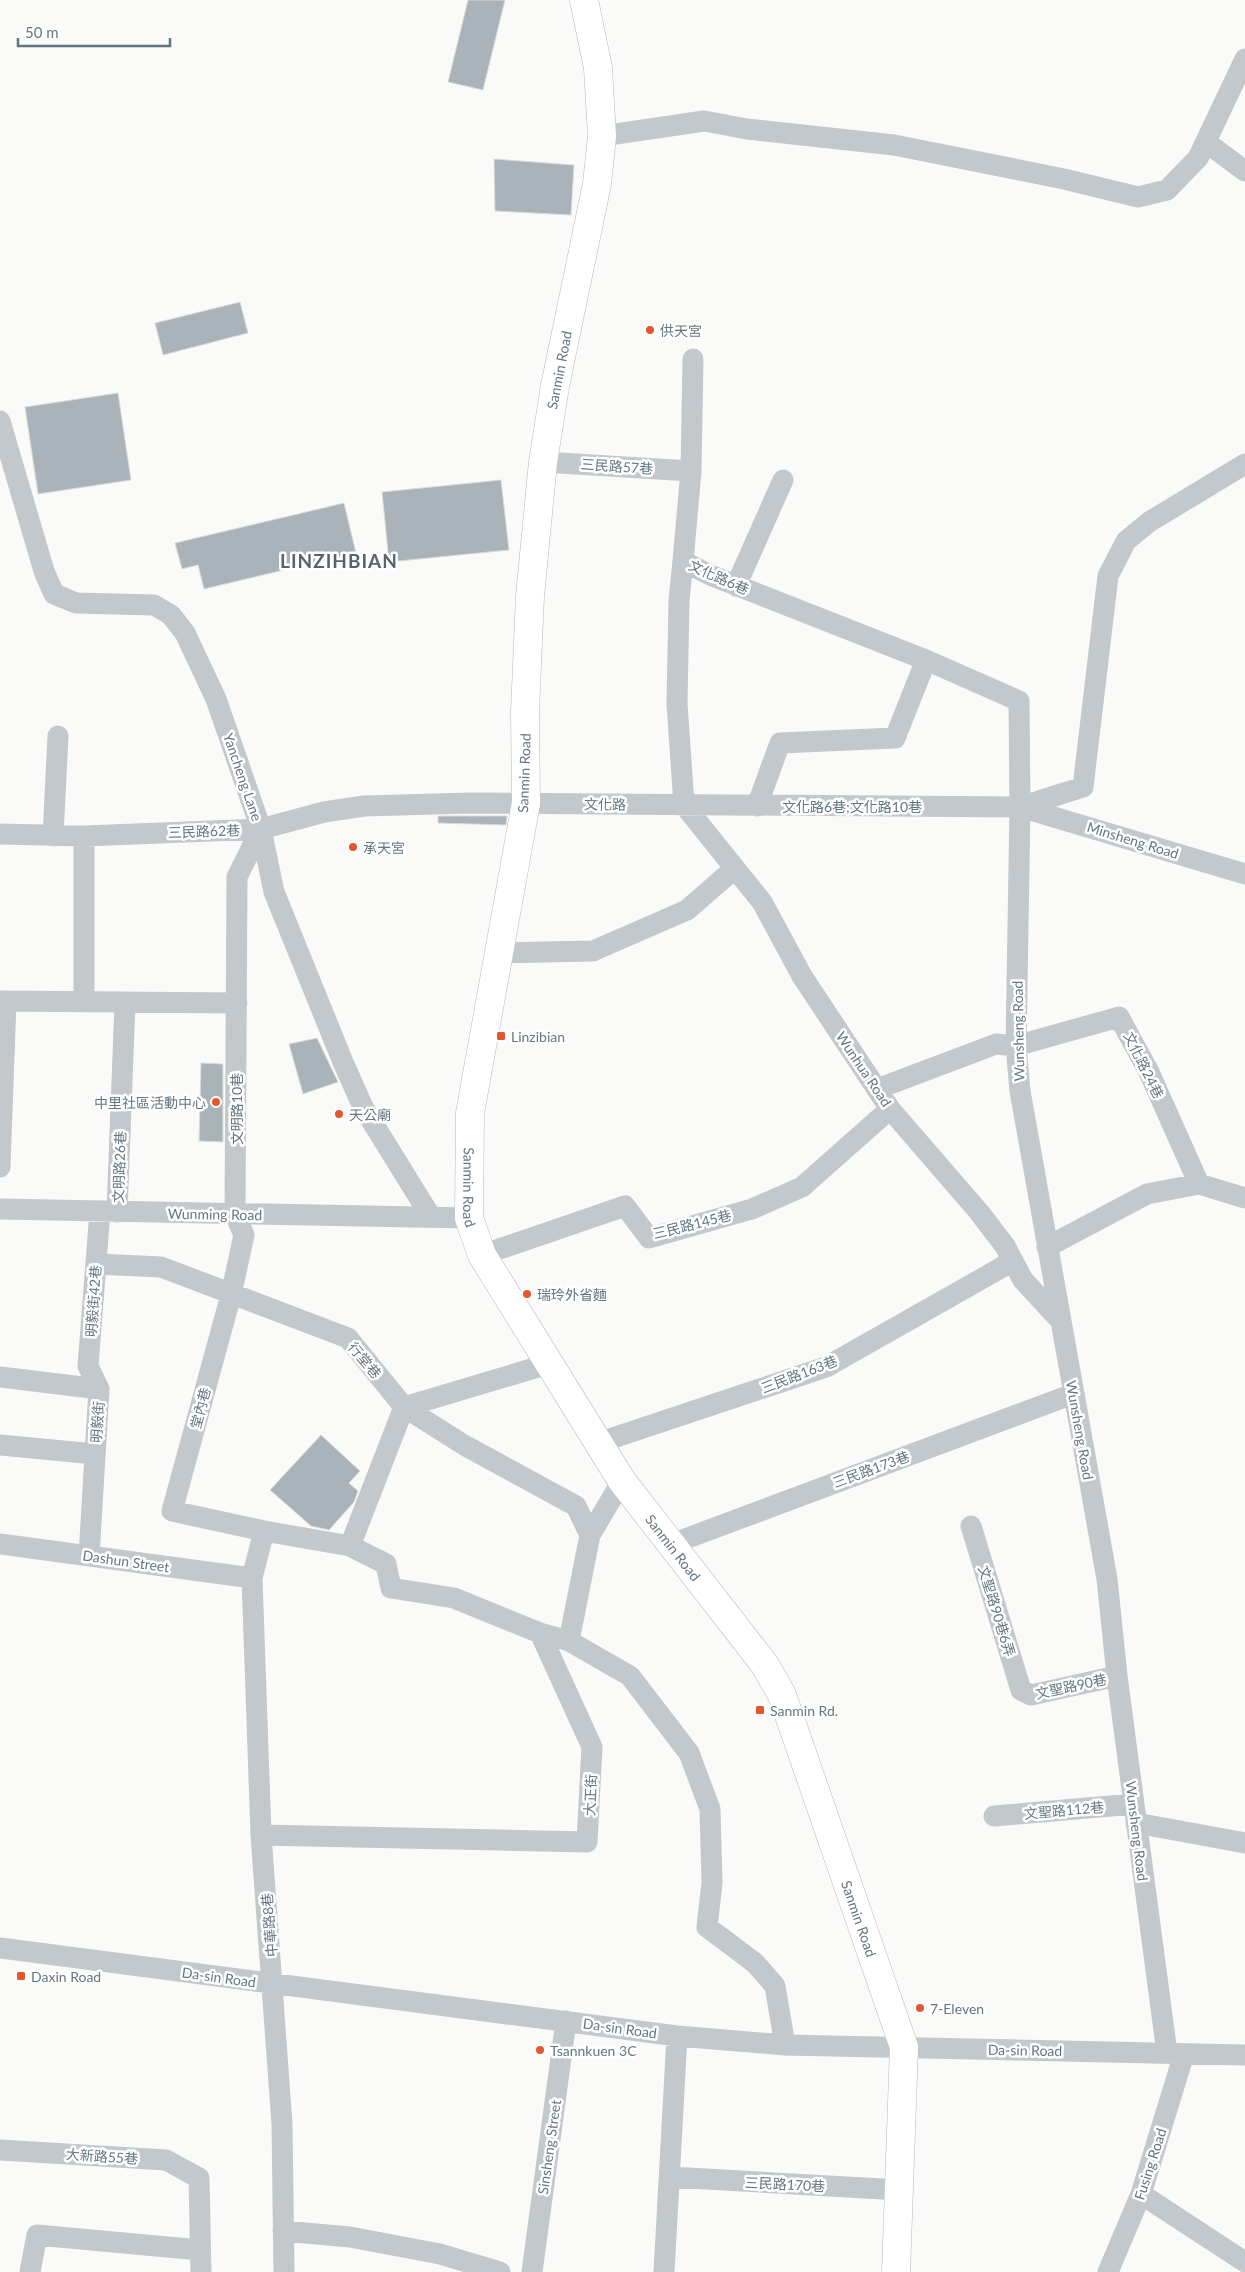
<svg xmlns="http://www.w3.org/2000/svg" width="1245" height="2272" font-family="Lato,'Noto Sans TC',sans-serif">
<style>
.building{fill:#aab3b9;stroke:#dcdcda}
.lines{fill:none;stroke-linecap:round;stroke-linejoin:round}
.major-casing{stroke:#b5babe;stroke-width:29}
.minor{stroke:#c3c8cc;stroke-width:21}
.major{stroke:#fff;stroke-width:28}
.poi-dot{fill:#e4572e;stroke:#fff;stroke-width:2}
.labels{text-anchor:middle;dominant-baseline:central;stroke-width:5;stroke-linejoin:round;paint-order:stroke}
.poi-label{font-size:14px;fill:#657683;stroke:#fff;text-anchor:start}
.street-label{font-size:14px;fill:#657683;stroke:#fff}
.district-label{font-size:19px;font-weight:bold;letter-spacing:1px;fill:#57646e;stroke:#fff}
</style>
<rect width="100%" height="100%" fill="#fafaf8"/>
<!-- building -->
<path class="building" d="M468,0H505L483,90L448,82Z
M494,159L574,165L571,215L495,211Z
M240,302L248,333L163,355L155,323Z
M118,393L131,480L38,494L25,407Z
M501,480L509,550L389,562L382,492Z
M344,503L356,553L204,589L198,565L182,569L175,543Z
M438,816H507L506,825L438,823Z
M317,1038L338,1082L303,1094L289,1044Z
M201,1063L223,1064V1142L199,1141Z
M321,1435L360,1471L349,1483L358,1491L354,1502L329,1530L311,1526L270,1490Z"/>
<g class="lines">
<!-- major casing -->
<g class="major-casing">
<g id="major">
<path id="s1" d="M584,0L598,68L602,136L597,184L555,386L543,462L530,596L525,712L526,803L470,1113L469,1218L482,1255L622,1481L765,1665L782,1695L904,2047L896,2272"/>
</g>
</g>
<!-- minor -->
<path class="minor" d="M602,136L704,121L747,129L894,145L1064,179L1138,197L1167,190L1198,158L1245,59
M1206,142L1245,171
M0,421L44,571L54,594L76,603L154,605L171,615L185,633L216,699L261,829L274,892L343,1062L363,1107L431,1217
M543,462L691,471
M683,561L691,471L693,359
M736,586L783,480
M684,805L677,704L679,600L683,561L710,575L926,660L1019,701L1020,807L1016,1046L1020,1091L1107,1579L1117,1676L1167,2053
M684,805L762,902L802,976L890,1109L979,1212L1005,1246L1023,1280L1060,1320
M757,806L780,743L895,738L926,660
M1020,807L1083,787L1108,576L1126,541L1149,522L1245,464
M261,829L237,877L235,1214L244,1235L231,1295L172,1511L264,1531
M0,834L84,836L261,829L324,812L364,806L471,803L1020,807L1245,874
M53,836L58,736
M499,953L593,951L687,910L734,869
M0,1001L237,1003
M84,1002V836
M877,1089L996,1044L1016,1046L1119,1017L1149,1072L1199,1184
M0,1167L6,1001
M0,1209L469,1218
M117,1212L125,1003
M1047,1247L1147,1194L1199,1184L1245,1198
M482,1255L625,1206L649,1238L752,1209L802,1187L890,1109
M96,1264L161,1267L348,1338L404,1407L464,1445L576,1506L590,1535
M0,1377L99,1389L89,1556
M99,1389L88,1366L100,1211
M598,1443L826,1367L1013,1261
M0,1445L95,1454
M971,1526L1021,1690L1031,1695L1117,1676
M0,1544L252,1578
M669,1545L1073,1394
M350,1546L404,1407L548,1364
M569,1641L630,1676L689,1753L710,1809L712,1883L707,1927L755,1963L775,1986L785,2045
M994,1816L1134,1804
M1136,1823L1245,1843
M261,1835L587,1842L592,1747L540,1633L569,1641L590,1535L622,1481
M0,1948L677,2036L785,2045L1245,2055
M0,2150L166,2160L199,2178L201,2272
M670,2177L900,2190
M1141,2194L1245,2262
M283,2231L350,2237L440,2254L500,2272
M30,2272L37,2235L200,2250
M284,2272L282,2124L261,1835L252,1578L264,1531L350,1546L386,1564L391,1588L454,1598L540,1633
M532,2272L566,2021
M664,2272L677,2036
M1108,2272L1141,2194L1184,2054"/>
<!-- major -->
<use href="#major" class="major"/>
</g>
<!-- markers -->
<g class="poi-dot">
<circle cx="650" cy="330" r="5"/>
<circle cx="353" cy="847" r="5"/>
<rect x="496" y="1031" width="10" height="10" rx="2.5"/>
<circle cx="216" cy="1102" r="5"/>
<circle cx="339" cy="1114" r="5"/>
<circle cx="527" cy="1294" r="5"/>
<rect x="755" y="1705" width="10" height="10" rx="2.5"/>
<rect x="16" y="1971" width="10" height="10" rx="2.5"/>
<circle cx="920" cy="2008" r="5"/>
<circle cx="540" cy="2050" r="5"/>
</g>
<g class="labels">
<!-- poi labels -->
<g class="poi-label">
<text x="660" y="330">供天宮</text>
<text x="363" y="847">承天宮</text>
<text x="511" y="1036">Linzibian</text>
<text x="206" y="1102" text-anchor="end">中里社區活動中心</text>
<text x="349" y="1114">天公廟</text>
<text x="537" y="1294">瑞玲外省麵</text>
<text x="770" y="1710">Sanmin Rd.</text>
<text x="31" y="1976">Daxin Road</text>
<text x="930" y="2008">7-Eleven</text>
<text x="550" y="2050">Tsannkuen 3C</text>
</g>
<!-- street labels -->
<g class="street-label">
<text transform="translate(559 370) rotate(-79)">Sanmin Road</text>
<text transform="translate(617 466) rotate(4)">三民路57巷</text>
<text transform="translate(719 577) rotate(24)">文化路6巷</text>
<text transform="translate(524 773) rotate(-88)">Sanmin Road</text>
<text transform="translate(243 777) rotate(71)">Yancheng Lane</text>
<text transform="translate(605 804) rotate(1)">文化路</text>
<text x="852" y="806">文化路6巷;文化路10巷</text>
<text transform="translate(204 831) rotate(-2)">三民路62巷</text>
<text transform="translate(1133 840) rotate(17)">Minsheng Road</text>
<text transform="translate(1018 1031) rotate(-91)">Wunsheng Road</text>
<text transform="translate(1144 1065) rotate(64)">文化路24巷</text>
<text transform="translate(864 1069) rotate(56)">Wunhua Road</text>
<text transform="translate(236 1109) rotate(-90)">文明路10巷</text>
<text transform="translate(119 1167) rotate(-88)">文明路26巷</text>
<text stroke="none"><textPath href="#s1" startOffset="1200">Sanmin Road</textPath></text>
<text transform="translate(215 1214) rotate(1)">Wunming Road</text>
<text transform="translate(692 1224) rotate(-14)">三民路145巷</text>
<text transform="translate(93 1301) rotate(-86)">明毅街42巷</text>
<text transform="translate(365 1360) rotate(50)">行堂巷</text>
<text transform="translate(799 1374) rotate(-21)">三民路163巷</text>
<text transform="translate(200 1408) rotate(-75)">堂內巷</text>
<text transform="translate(97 1422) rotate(-86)">明毅街</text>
<text transform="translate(1080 1430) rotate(80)">Wunsheng Road</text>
<text transform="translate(871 1469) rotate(-20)">三民路173巷</text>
<text stroke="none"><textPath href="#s1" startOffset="1620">Sanmin Road</textPath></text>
<text transform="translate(126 1561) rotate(8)">Dashun Street</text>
<text transform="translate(997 1611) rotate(73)">文聖路90巷6弄</text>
<text transform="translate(1071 1686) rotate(-12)">文聖路90巷</text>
<text transform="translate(590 1795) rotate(-87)">大正街</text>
<text transform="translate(1064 1810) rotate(-5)">文聖路112巷</text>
<text transform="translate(1137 1831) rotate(83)">Wunsheng Road</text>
<text stroke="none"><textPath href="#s1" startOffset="2040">Sanmin Road</textPath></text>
<text transform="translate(269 1925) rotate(-95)">中華路8巷</text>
<text transform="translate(219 1977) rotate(8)">Da-sin Road</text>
<text transform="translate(620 2028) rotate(8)">Da-sin Road</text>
<text transform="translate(1025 2050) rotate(1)">Da-sin Road</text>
<text transform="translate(549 2147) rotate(-82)">Sinsheng Street</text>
<text transform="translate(102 2156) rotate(4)">大新路55巷</text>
<text transform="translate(1150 2164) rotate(-72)">Fusing Road</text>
<text transform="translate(785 2184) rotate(3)">三民路170巷</text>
</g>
<!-- district labels -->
<g class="district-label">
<text x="339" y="560">LINZIHBIAN</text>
</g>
</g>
<!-- scale -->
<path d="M18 38v8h152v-8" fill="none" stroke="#657683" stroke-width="2.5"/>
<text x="25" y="38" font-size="15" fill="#657683" stroke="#ffffff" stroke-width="4" paint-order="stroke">50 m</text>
</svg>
